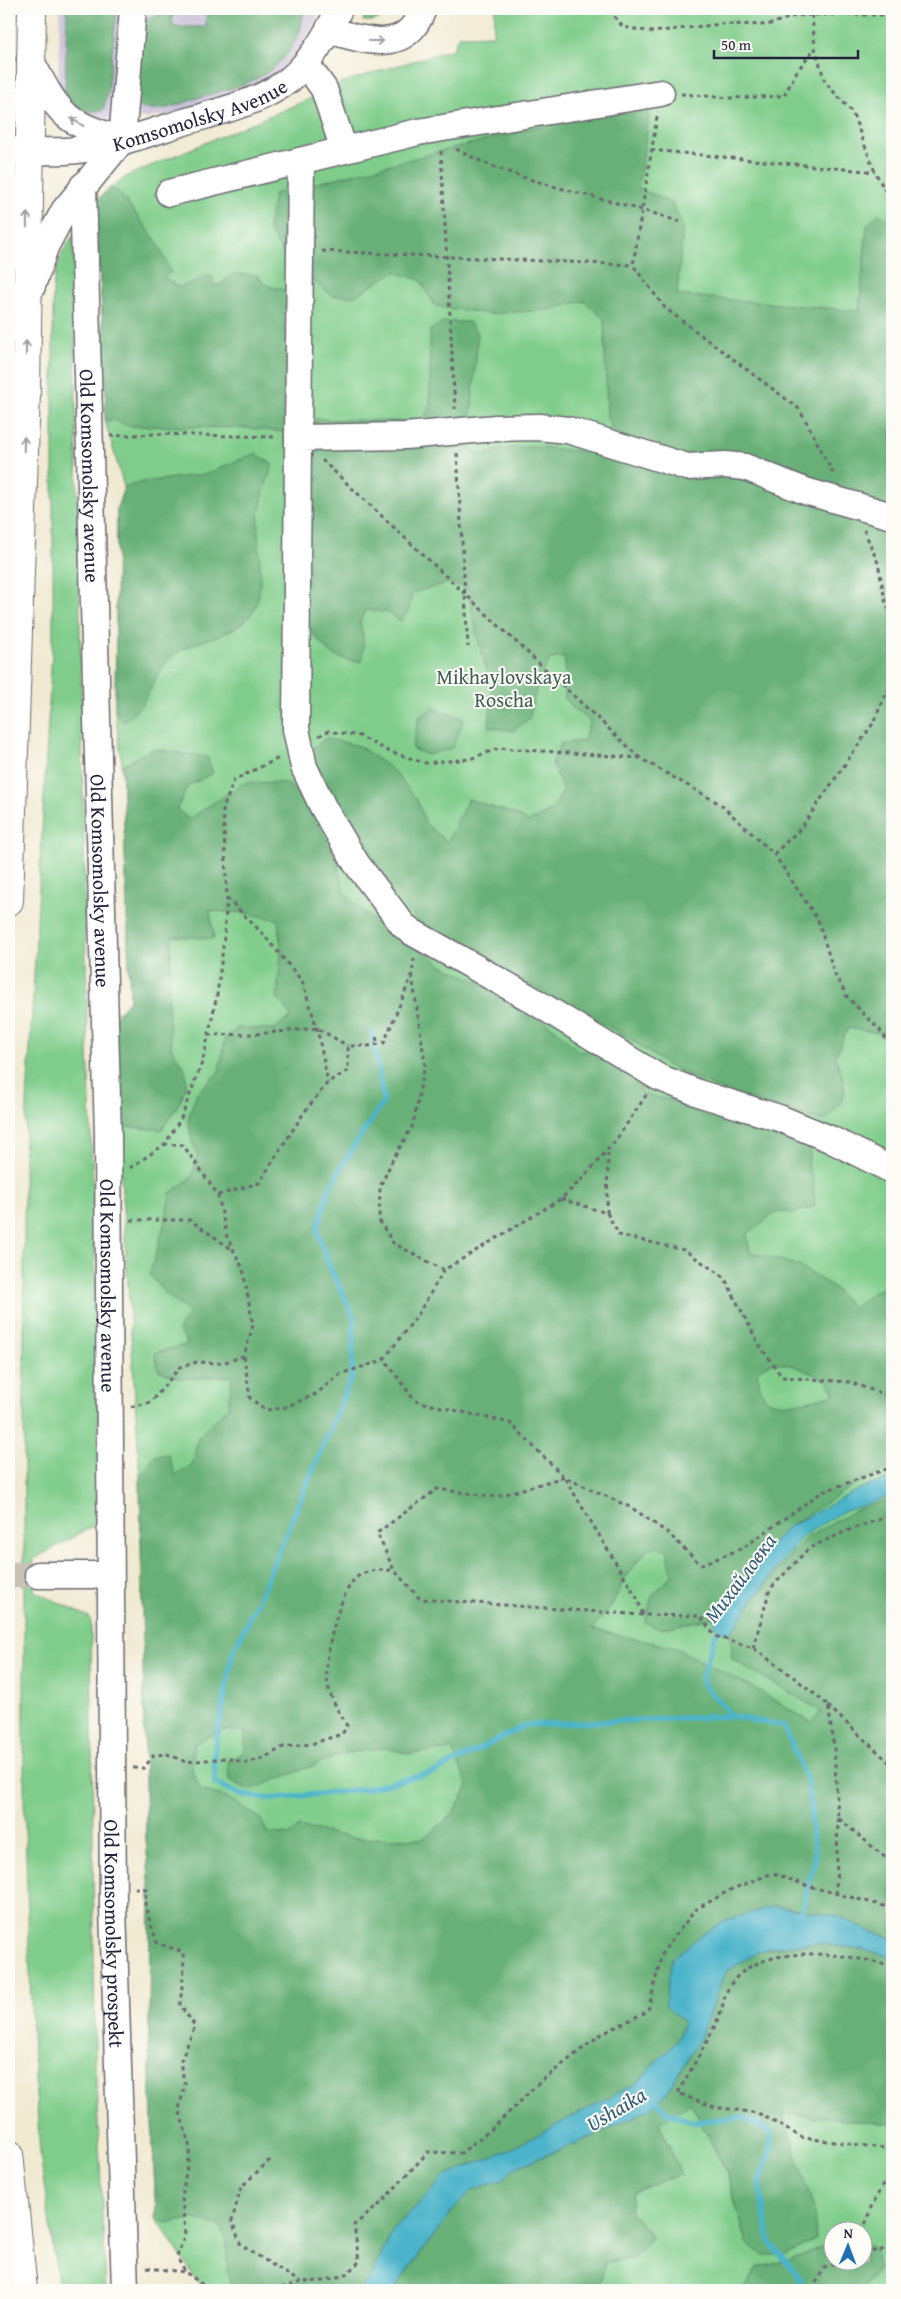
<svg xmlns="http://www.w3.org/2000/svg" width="901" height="2299" font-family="'Gentium Book Plus',serif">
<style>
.industrial{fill:#c8bfd8}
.green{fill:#80cd8b;stroke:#517863}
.forest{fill:#68b077;stroke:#456959;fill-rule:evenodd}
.water{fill:#4cb4ca;stroke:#376b82}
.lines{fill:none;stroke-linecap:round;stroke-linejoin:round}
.stream{stroke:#4cb4ca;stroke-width:5.5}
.minor-tunnel{stroke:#c8c2b5;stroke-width:26;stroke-dasharray:26 13;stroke-linecap:butt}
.minor-casing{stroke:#6a6870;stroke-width:29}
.major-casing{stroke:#6a6870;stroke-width:30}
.path{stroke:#6a6870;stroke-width:3;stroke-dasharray:4 4;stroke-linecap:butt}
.minor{stroke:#fff;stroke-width:26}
.major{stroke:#fff;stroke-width:28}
.oneway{stroke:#9c9ca7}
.labels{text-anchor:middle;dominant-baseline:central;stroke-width:4;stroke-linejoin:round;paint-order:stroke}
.street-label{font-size:20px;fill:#22223b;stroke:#fdfcf7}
.park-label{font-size:20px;fill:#435e57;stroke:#fdfcf7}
.water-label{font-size:21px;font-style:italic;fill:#335c74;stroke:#fdfcf7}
</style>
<rect width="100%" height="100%" fill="#fdfcf7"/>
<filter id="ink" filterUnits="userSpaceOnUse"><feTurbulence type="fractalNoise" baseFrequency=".02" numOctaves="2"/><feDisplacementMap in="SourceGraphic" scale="10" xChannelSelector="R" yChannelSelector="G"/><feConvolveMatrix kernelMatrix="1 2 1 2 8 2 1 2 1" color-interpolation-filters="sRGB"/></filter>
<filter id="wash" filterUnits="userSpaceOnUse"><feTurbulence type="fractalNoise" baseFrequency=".0096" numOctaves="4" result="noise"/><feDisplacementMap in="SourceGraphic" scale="20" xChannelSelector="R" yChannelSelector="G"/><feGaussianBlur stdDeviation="1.12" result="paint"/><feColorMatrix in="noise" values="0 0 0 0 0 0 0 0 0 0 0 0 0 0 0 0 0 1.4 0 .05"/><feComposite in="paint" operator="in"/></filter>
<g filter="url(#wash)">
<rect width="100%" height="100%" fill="#f1ead3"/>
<!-- industrial -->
<path class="industrial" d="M60,9H320L314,24L295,56L264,83L169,115L147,118L85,119L58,88Z"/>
<!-- green -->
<path class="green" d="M367,9H391C382,19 376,22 363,21Z
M495,9H892V1938L868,1931L447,2175L360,2290H203L156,2218L149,2045L150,1891L146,1839L140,1478L118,1126L109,1024L130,999L122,765L115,711L117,508L124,487L105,421L106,373L95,202L110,188L129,175L321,94L343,82L453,49L458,36L493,35Z
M73,236L87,1018L98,1338V1515L93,1526L34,1559V1591L89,1617L91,1623L95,2060L106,2290H59L40,2155L32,2033L24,1798V1156L53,632V290C55,269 60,253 73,236Z
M691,2102L727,2174L747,2243L794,2152L783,2114L892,2124V2290H862L877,2269L876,2250L864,2242V2232H834L833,2242L788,2261L758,2266L743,2290H598L606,2262L632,2259L630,2211L633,2191L680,2174L658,2122Z"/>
<!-- forest -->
<path class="forest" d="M67,9H117L108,93L103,110C86,114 75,110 65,96Z
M225,9H299L303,13C303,38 284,62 263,75C245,86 221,91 201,97C182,103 162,113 141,108L135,100L143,23L157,13L172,12L173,27H206V15L216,14Z
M638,101L647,107L649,117L638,188L672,203L683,227L677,295L859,311L867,225L878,214L892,221V1035L848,1028L835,1057C848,1089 851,1097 824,1121L726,1092L667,1065L624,1035L428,930C389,895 366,860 340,816C327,794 314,775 309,751L326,738L359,746L393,770L417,800L426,824L447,842L468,799L514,814L529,822L552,810L563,791L552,763L561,743L584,741L590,720L574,710L565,698L566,674L564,657L550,659L539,678L529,719L513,731L489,727L492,690L478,640L468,588L448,583L412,593L409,610L401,621L386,612L365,610L360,622L364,643L362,661C331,664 312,637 301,611L309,431L316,419L423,422L430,404V330L444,322H469L478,334L469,441L473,450L483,455C525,439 561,452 603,453L614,434L607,417L604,319L584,301L547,310L488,314L435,306L420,280L394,272L355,296H333L289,263L268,229L274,194Z
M110,188L118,191L156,240L171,272L165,278L178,287L194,283L204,275L213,277L212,285H220L233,274L258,275C262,287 275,288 287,290L291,421L284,432L247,428L128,426L114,420L105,421L106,373L95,202Z
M256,453L273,465C267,480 261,499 259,516C255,547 271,599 245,621C224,639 194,639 173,656C153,674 147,709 123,722L115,711L117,508L124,487L143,482L206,474Z
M434,708L464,719L452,748L428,755L412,749L419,717Z
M153,749L207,757L213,773L188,786L177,809L189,819L246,782L287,783L300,795L336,857L344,892L369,917L402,941L431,955L441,965L473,979L557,1030L579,1052L596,1050L635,1077L642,1094L679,1102L708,1117L732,1115L797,1134L811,1144L808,1165L813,1179L815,1206L793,1213L776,1212L747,1234L750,1252L797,1265L832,1286L853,1308L874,1291L892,1286V1466L849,1488L788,1527L749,1570L713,1618L659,1629L645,1622L652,1596L672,1575L667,1549L649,1548L625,1578L610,1608L592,1629L676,1648L758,1690L812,1723L821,1711L732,1659L731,1633L749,1605L804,1539L858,1509L892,1499V1938L868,1931L841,1917L775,1906L684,2022L678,2039L637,2083L509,2151L447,2175L393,2230L372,2275L360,2290H232L227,2271V2240L221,2227L195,2219L166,2223L156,2218L149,2045L150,1891L146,1839L140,1478L155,1456L168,1454L175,1475L192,1465L198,1437L228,1407L232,1376L181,1379L158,1370L155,1353L188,1344L178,1330L189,1313L163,1291L150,1274L166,1218L170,1193L192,1177L198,1153L192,1142L188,1119L197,1092L219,1072L225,1038L237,1028L274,1029L291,1017L277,997L281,950L278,920L246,913L210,911L214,939L172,936C169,968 167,1012 171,1044C171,1053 180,1059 184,1067C193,1089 173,1114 161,1130L118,1126L109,1024L130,999L122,765ZM774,1362L795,1366L828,1381L835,1394C819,1398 775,1412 764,1396C760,1390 759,1379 757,1373L764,1366ZM223,1730L245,1732V1751L228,1762L229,1780L250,1790L345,1753L386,1748L410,1754L452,1749L468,1786L452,1815L422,1839L353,1838L299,1827L290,1835L267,1832L260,1818L227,1797L201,1790L192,1771L194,1744Z
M814,1943L861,1949L892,1957V2124L783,2114L814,2209L816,2239L785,2255H762L747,2243L727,2173L691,2103L659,2123L681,2174L633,2192L630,2211L653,2236L632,2259L606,2262L598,2290H393L454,2209L473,2190L502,2180L514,2168L593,2136L700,2038L725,1972L762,1950Z
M833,2242L834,2262H864V2242L876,2250L877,2269L862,2290H743L758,2266L788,2261Z"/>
<!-- water -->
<path class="water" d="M892,1478V1496L842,1512L802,1536L749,1605L731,1633L718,1631L713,1618L749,1570L788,1527L859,1489Z
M775,1906L841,1917L868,1931L892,1938V1957L861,1949L814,1943L786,1945L762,1950L725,1972L700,2038L667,2093L650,2109L593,2136L514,2168L502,2180L473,2190L454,2209L393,2290H360L372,2275L393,2230L447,2175L509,2150L637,2083L678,2039L684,2022L665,2004L672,1958L699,1937L726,1920Z"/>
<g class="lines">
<!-- stream -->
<path class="stream" d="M372,1033L384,1101L356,1143L329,1189L317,1231L331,1270L354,1317L352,1377L258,1601L233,1652L214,1753L215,1783L241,1795L272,1799L366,1789L435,1772L526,1725L731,1716
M722,1625L715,1636L701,1681L731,1716L784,1726L808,1783L815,1860L800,1917
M654,2096L666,2112L692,2122L743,2117L771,2132L770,2153L759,2181L770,2243L801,2279L796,2290"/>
</g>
</g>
<g filter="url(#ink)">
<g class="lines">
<!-- minor-tunnel -->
<path class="minor-tunnel" d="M9,1575H38"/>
<!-- minor casing -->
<g class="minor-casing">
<g id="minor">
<path d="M329,30C366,41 406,55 423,9"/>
<path d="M30,59C40,78 50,100 66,115C81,128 104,134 122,140"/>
<path d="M306,64L324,89L344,150"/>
<path d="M122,140L133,9"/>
<path id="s1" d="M9,150C28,151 47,152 66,151C106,149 146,134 184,122C219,111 259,103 289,80C312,61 327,35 339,9"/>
<path id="s2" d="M83,186L108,1137L113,1907L125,2290"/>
<path d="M169,193L418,132L661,93"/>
<path d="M31,289L45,247L64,211L122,140"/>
<path d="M298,438L301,161"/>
<path d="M892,516L805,491L745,467L725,465L687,467L568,430L539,427L496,428L405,436L298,438L296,729L304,767L323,807L356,863L403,925L412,932L526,996L658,1077L701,1094L779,1118L830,1139L892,1170"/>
<path d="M38,1575H110"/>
</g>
</g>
<!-- major casing -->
<g class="major-casing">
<path id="major" d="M9,901L26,392L32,9
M9,2154L23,2290"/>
</g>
<!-- path -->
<path class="path" d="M613,9V15L623,27L652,32L721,24L767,25L795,16L812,15H892
M812,15L815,48L825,82L852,112L875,172L892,203
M681,94L730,98L784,96L797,71L815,48
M657,117L633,265L665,308L798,408C813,430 821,454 835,476
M456,149C526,187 608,196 683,223
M651,150L875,172
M441,151L455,409
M322,251L633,265
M110,436L156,434L277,437
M457,453L468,647
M322,460L640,758
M864,530L878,563L885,600L892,617
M319,736L328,731L360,736L388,751L425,763L470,759L499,748L640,758L720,804L774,854L818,920L835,975L848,998L880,1030L892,1048
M774,854L801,828L872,725L892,681
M227,898L263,934L302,981L317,1028L328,1082
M412,975L425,1064L413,1125L393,1159L380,1187L379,1220L393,1243L444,1270L561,1199L583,1178L616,1140L647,1094
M208,1035L256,1034L317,1028L348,1046
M376,1037L378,1044
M130,1168L165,1144L181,1118L203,1060L217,995L223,948L227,898L223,809L234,780L281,757
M218,1195L259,1183L303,1114L328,1082L348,1071V1046H368L384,1043L412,975L414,958
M561,1199L607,1213L619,1235L684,1250L724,1277L758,1343L782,1377L849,1382L892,1397
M607,1213L608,1149
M131,1220H190L233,1250
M444,1270L417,1316L384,1359L415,1401L510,1423L564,1477L637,1598L643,1615L700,1616L715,1636L753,1648L791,1675L828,1705L834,1747L838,1818L892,1863
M244,1356L250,1398L265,1410L283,1408L316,1394L340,1374L384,1360
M892,1356L887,1368L892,1378
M131,1407L151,1402L180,1367L197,1362L222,1363L244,1356L253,1325L243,1269L227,1237L218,1195L183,1145L165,1144
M643,1615L420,1599L394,1570L377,1533L437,1489L496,1497L564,1477L632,1508L668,1533L701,1565L743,1548L822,1492L892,1467
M753,1648L770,1589L809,1548L849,1530L892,1515
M828,1706L892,1765
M133,1768H144L154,1755L167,1754L186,1762L226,1758L247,1763L264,1758L283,1747L311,1744L342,1734L347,1726C338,1710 328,1696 327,1677C325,1654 339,1592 357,1577C368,1569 380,1570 393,1570
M135,1888L146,1889L145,1906L157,1943L183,1952L184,1968L180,2005L195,2026L180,2063L185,2084L179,2109L190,2148L182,2197L185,2234L177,2257L185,2272
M836,1894L838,1818
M892,1967C849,1953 757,1940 729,1987C724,1996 723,2007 719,2016C708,2043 691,2068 678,2093L714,2107L758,2113L803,2138L892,2149
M270,2160L241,2187L232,2221L241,2245L300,2282
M863,2232L871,2207L892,2168
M864,2253L892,2248
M147,2268L185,2272L210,2290
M274,2290L301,2282L323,2281L345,2275L359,2262L354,2225L379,2205L428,2152L461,2153L494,2127L540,2082L600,2035L648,2011L662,1953L695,1910L730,1890L773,1873L808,1886L892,1908
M812,2290L824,2268L840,2262"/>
<!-- minor -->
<use href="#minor" class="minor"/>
<!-- major -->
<use href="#major" class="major"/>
</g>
<!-- one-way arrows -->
<defs><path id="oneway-shaft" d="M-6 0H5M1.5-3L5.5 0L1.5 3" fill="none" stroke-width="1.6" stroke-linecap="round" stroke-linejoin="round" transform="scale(1.25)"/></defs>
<g class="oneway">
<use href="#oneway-shaft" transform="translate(376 41)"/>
<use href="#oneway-shaft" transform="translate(77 122) rotate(-149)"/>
<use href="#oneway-shaft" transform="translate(27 220) rotate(-89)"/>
<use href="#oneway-shaft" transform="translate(26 348) rotate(-90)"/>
<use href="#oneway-shaft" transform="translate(24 444) rotate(-88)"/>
</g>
</g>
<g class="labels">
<!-- street labels -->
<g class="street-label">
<text stroke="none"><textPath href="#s1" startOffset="196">Komsomolsky Avenue</textPath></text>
<text stroke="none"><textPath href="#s2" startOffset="290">Old Komsomolsky avenue</textPath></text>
<text stroke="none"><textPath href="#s2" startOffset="695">Old Komsomolsky avenue</textPath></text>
<text stroke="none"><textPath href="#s2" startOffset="1100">Old Komsomolsky avenue</textPath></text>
<text stroke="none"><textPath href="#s2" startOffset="1748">Old Komsomolsky prospekt</textPath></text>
</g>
<!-- park labels -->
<g class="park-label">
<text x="504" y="676">Mikhaylovskaya<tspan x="504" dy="23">Roscha</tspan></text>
</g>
<!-- water labels -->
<g class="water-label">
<text transform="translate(740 1578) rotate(-53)">Михайловка</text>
<text transform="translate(616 2109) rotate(-31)">Ushaika</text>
</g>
</g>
<!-- margin -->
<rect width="901" height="2299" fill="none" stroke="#fdfcf7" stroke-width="30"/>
<!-- north arrow -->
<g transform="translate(848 2246) rotate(1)"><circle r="24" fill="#fdfcf7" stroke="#a5a5ac"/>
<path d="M0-4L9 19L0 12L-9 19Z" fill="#1f6fb2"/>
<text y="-8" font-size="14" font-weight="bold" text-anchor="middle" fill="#22223b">N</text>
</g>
<!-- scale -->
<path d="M714 50v8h144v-8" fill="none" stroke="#22223b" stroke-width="2.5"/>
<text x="721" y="50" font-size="15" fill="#22223b" stroke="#fdfcf7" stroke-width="4" paint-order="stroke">50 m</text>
</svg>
